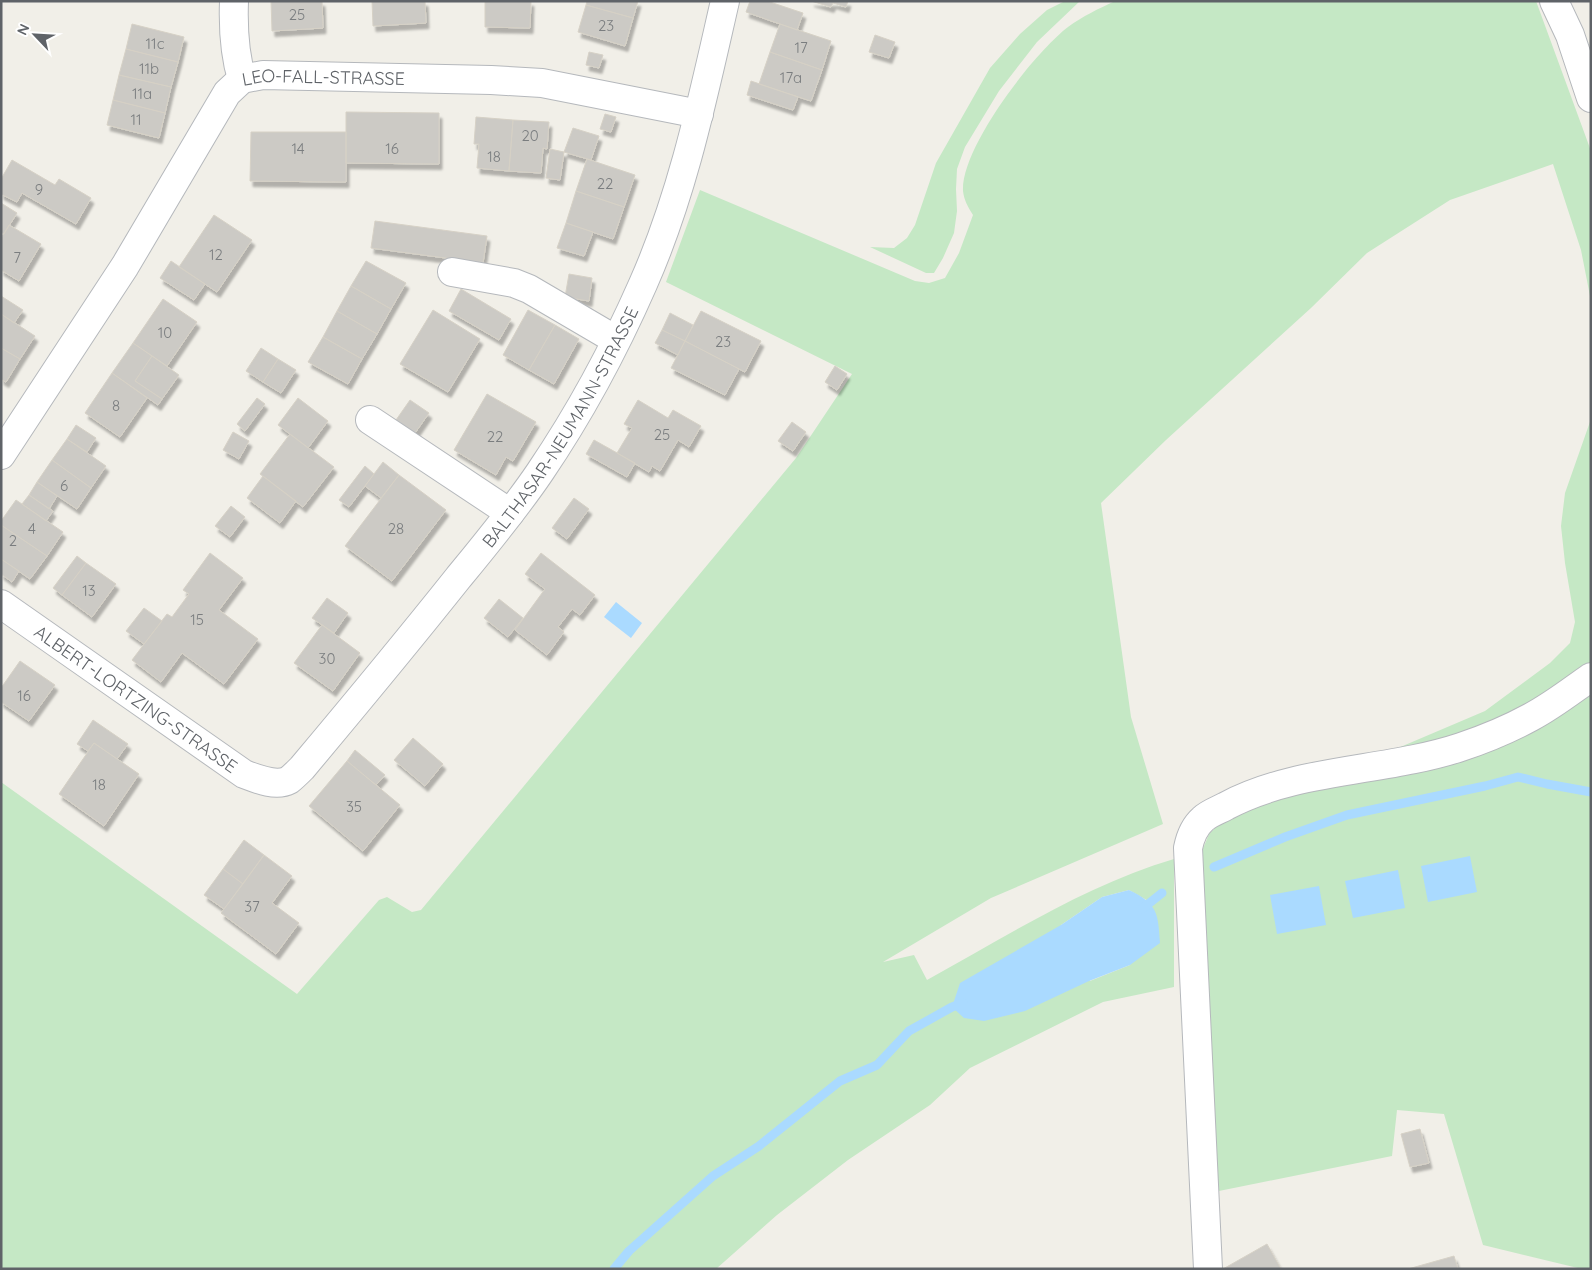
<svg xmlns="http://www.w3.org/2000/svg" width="1592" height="1270" font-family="Quicksand,sans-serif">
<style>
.green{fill:#c5e8c5;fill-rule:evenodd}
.water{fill:#aadaff}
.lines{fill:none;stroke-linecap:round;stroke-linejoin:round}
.stream{stroke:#aadaff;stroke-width:9}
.building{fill:#cccac5;stroke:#d6d1c6;filter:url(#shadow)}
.minor-casing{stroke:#b5b8bc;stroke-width:30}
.minor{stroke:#fff;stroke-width:28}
.labels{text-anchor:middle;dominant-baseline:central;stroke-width:4;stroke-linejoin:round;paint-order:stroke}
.number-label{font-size:15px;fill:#7a7d7f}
.street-label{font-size:18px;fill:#5f6368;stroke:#fff}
</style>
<defs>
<filter id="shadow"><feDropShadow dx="3" dy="5.5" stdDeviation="1" flood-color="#0004"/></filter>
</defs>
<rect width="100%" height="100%" fill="#f1efe8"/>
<!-- green -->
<path class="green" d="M1065,1H1080L1037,42L999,91L965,147L957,169L956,189L957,211L954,233L943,258L934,273H926L870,247L894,248L907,238L915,225L936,163L990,68L1020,34L1047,10Z
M1115,1H1536L1591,151V301L1581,250L1553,164L1450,200L1367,253L1311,308L1166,440L1101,503L1131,717L1163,824L991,898L883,962L914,955L927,980C1007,936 1086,885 1174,859V987L1103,1002L970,1068L930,1105L848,1160L777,1215L716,1269H1V782L297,994L379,900L387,897L412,912L421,910L796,458L852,374L666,282L700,190L915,281L929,283L945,278L959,253L973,215C968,207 964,200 963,191C961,147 1034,53 1068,27C1083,16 1098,9 1115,1ZM1129,890L1150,902L1130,965L1090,981L1061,925L1102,897Z
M1591,419V665L1567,685L1475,735L1350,764L1398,748L1485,711L1550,663L1570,643L1575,622L1565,563L1561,526L1565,493Z
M1591,688V1269H1582L1483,1245L1444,1114L1397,1110L1392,1156L1214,1192L1200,856L1209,834L1226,817L1273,796L1378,774Z"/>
<!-- water -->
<path class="water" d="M616,602L642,623L631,638L604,617Z
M1470,856L1477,892L1428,902L1421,866Z
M1398,870L1405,908L1353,918L1345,881Z
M1319,886L1326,925L1277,934L1270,895Z
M1129,890C1158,904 1158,913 1160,943L1130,965L1089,981L1025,1011L984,1021L964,1018L952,1007L960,983L1061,925L1102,897Z"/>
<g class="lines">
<!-- stream -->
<path class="stream" d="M1214,867L1285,837L1347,815L1485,786L1518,777L1547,784L1591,792
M1142,909L1162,893
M614,1269L629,1251L713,1176L759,1146L840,1081L877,1065L909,1031L952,1007L963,1003"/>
</g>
<!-- building -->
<path class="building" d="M271,1H322L323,28L272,31Z
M372,1H425L426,23L373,26Z
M485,1H531L530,28L485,27Z
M587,1H638L633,18L586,5Z
M750,1H767L803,13L797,30L746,12Z
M811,1H848L846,7L833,3L831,7Z
M586,5L633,18L625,46L578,32Z
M132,24L184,37L178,62L126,49Z
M780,24L831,41L822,70L770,52Z
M875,35L895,42L889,58L869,52Z
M126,49L178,62L171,87L119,75Z
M589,52L603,55L599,68L586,65Z
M770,52L822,70L811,101L759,84Z
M119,75L171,87L165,113L113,100Z
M751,81L798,97L793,110L747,95Z
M113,100L165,113L159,138L107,125Z
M346,112L439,113V164L346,163Z
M605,114L616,117L611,132L600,129Z
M476,117L513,120L509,171L477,168L479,144H474Z
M513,120L549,122L547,149L543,148L541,173L509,171Z
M573,128L599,136L591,160L564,152Z
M251,132H346V182L250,181Z
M550,149L564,152L560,180L546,178Z
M587,159L635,175L624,207L576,191Z
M12,160L55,185L59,179L91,198L76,224L22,193L17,202L1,194V179Z
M576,191L624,207L613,239L566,223Z
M1,203L17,213L4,234L1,232Z
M214,215L252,240L217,292L179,267Z
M375,221L487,236L483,263L371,248Z
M566,223L593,232L584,256L557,248Z
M9,225L41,244L19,281L1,270V238Z
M171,261L205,284L194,300L160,278Z
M366,261L406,283L391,309L351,286Z
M569,274L592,278L589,301L565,297Z
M351,286L391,309L377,334L337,311Z
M461,289L511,319L499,340L449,311Z
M1,296L23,310L14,323L1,314Z
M163,299L197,322L167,366L133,343Z
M433,310L480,339L448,392L400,364Z
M528,310L555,325L529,370L503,355Z
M337,311L377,334L362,359L323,337Z
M701,311L761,341L745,372L685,341Z
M670,313L693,325L685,341L662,330Z
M1,314L35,336L20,359L1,348Z
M555,325L579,339L554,384L529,370Z
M662,330L685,341L678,355L655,343Z
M323,337L362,359L348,384L308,362Z
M685,341L739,369L725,395L671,368Z
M133,343L152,356L135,381L162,399L158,405L112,373Z
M1,348L20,359L6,382L1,379Z
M261,348L278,359L263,382L246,371Z
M152,356L179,375L162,399L135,381Z
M278,359L296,370L281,393L263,382Z
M835,366L847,374L837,390L825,382Z
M112,373L147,398L120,437L85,413Z
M487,394L536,422L513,461L506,457L496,475L454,450Z
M257,398L265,404L245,431L237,424Z
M298,398L328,421L308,448L278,425Z
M410,400L429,413L415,433L396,420Z
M638,400L668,418L673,410L701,426L689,447L678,440L660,471L652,466L649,472L617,453L632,428L624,424Z
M792,422L806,432L793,451L778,441Z
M76,425L96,438L87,452L67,439Z
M233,432L249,441L239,459L223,450Z
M290,434L334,467L303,507L260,474Z
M67,439L106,466L91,488L52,460Z
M594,440L635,463L627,477L586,454Z
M52,460L91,488L77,509L37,482Z
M383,462L399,475L381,498L365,486Z
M365,466L374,474L349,507L339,500Z
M399,475L446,510L392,581L345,546Z
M263,476L296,501L280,523L247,498Z
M37,482L57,496L49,509L29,495Z
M29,495L53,511L46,521L22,504Z
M574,498L589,509L567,539L552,528Z
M16,500L63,532L47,556L1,525V521Z
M231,506L245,517L230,537L215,526Z
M1,525L47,556L30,579L1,559Z
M210,553L243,578L219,610L258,639L224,684L182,653L161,682L132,660L167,614L172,617L189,594L183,590Z
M541,553L595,595L580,615L572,609L558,627L564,632L547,655L515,630L545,589L525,574Z
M77,556L86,563L62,595L53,588Z
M1,559L19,571L12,582L1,574Z
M86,563L116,584L92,617L62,595Z
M327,598L348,613L334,633L312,618Z
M499,599L523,618L508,637L484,618Z
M144,608L162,621L144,644L126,631Z
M322,625L360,653L333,691L294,663Z
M20,661L55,685L29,721L1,702V688Z
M93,720L128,744L117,759L94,743L88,751L77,744Z
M413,738L443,764L425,786L394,760Z
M94,743L139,774L104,826L59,794Z
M355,750L385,775L376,785L347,761Z
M347,761L400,805L363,851L309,806Z
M244,840L264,855L243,884L223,869Z
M264,855L292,876L272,903L299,923L276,954L221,913Z
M223,869L243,884L224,909L204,895Z
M1420,1129L1429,1163L1410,1167L1401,1134Z
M1267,1244L1281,1269H1223Z
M1454,1256L1458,1269H1408Z"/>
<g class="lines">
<!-- minor casing -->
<g class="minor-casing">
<g id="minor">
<path d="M234,1C233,28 234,53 242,79"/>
<path d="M1554,1L1570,35L1591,98"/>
<path d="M452,272L514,283L529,289L616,340"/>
<path d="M370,420L510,513"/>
<path id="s1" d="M1,455L125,266L227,93L242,79L263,75L491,80L542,83L699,114"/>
<path id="s2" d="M1,604L244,774C257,779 276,787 289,780C293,777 298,772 302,768C354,706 407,642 458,578C486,544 515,509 540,472C580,413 614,350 643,284C683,194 703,97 725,1"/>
<path d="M1208,1269L1188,848C1190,838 1195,826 1203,819C1209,813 1219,810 1226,806C1297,768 1386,772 1461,747C1485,739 1509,729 1531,717C1552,706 1571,691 1591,677"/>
</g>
</g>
<!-- minor -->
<use href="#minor" class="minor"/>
</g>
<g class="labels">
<!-- number labels -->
<g class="number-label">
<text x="297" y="14">25</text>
<text x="606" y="25">23</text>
<text x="155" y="43">11c</text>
<text x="801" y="47">17</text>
<text x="149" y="68">11b</text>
<text x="791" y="77">17a</text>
<text x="142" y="93">11a</text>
<text x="136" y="119">11</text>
<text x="530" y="135">20</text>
<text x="298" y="148">14</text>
<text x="392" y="148">16</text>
<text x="494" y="156">18</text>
<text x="605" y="183">22</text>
<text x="39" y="189">9</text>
<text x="216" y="254">12</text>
<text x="17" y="257">7</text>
<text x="165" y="332">10</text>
<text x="723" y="341">23</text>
<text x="116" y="405">8</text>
<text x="662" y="434">25</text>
<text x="495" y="436">22</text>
<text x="64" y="485">6</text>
<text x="32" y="528">4</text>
<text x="396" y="528">28</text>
<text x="13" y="540">2</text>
<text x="89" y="590">13</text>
<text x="197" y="619">15</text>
<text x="327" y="658">30</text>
<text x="24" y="695">16</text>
<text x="99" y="784">18</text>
<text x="354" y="806">35</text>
<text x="252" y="906">37</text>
</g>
<!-- street labels -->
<g class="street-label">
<text stroke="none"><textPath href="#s1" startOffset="529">LEO-FALL-STRASSE</textPath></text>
<text stroke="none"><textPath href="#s2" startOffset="790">BALTHASAR-NEUMANN-STRASSE</textPath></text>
<text stroke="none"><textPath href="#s2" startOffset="165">ALBERT-LORTZING-STRASSE</textPath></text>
</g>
</g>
<!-- border -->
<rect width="1592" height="1270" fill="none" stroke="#5f6368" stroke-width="5"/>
<!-- north arrow -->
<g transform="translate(35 35) rotate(295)" stroke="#ffffff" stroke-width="4" paint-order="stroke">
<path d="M0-4L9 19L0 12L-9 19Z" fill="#5f6368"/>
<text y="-8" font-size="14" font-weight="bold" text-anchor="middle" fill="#5f6368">N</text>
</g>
</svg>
